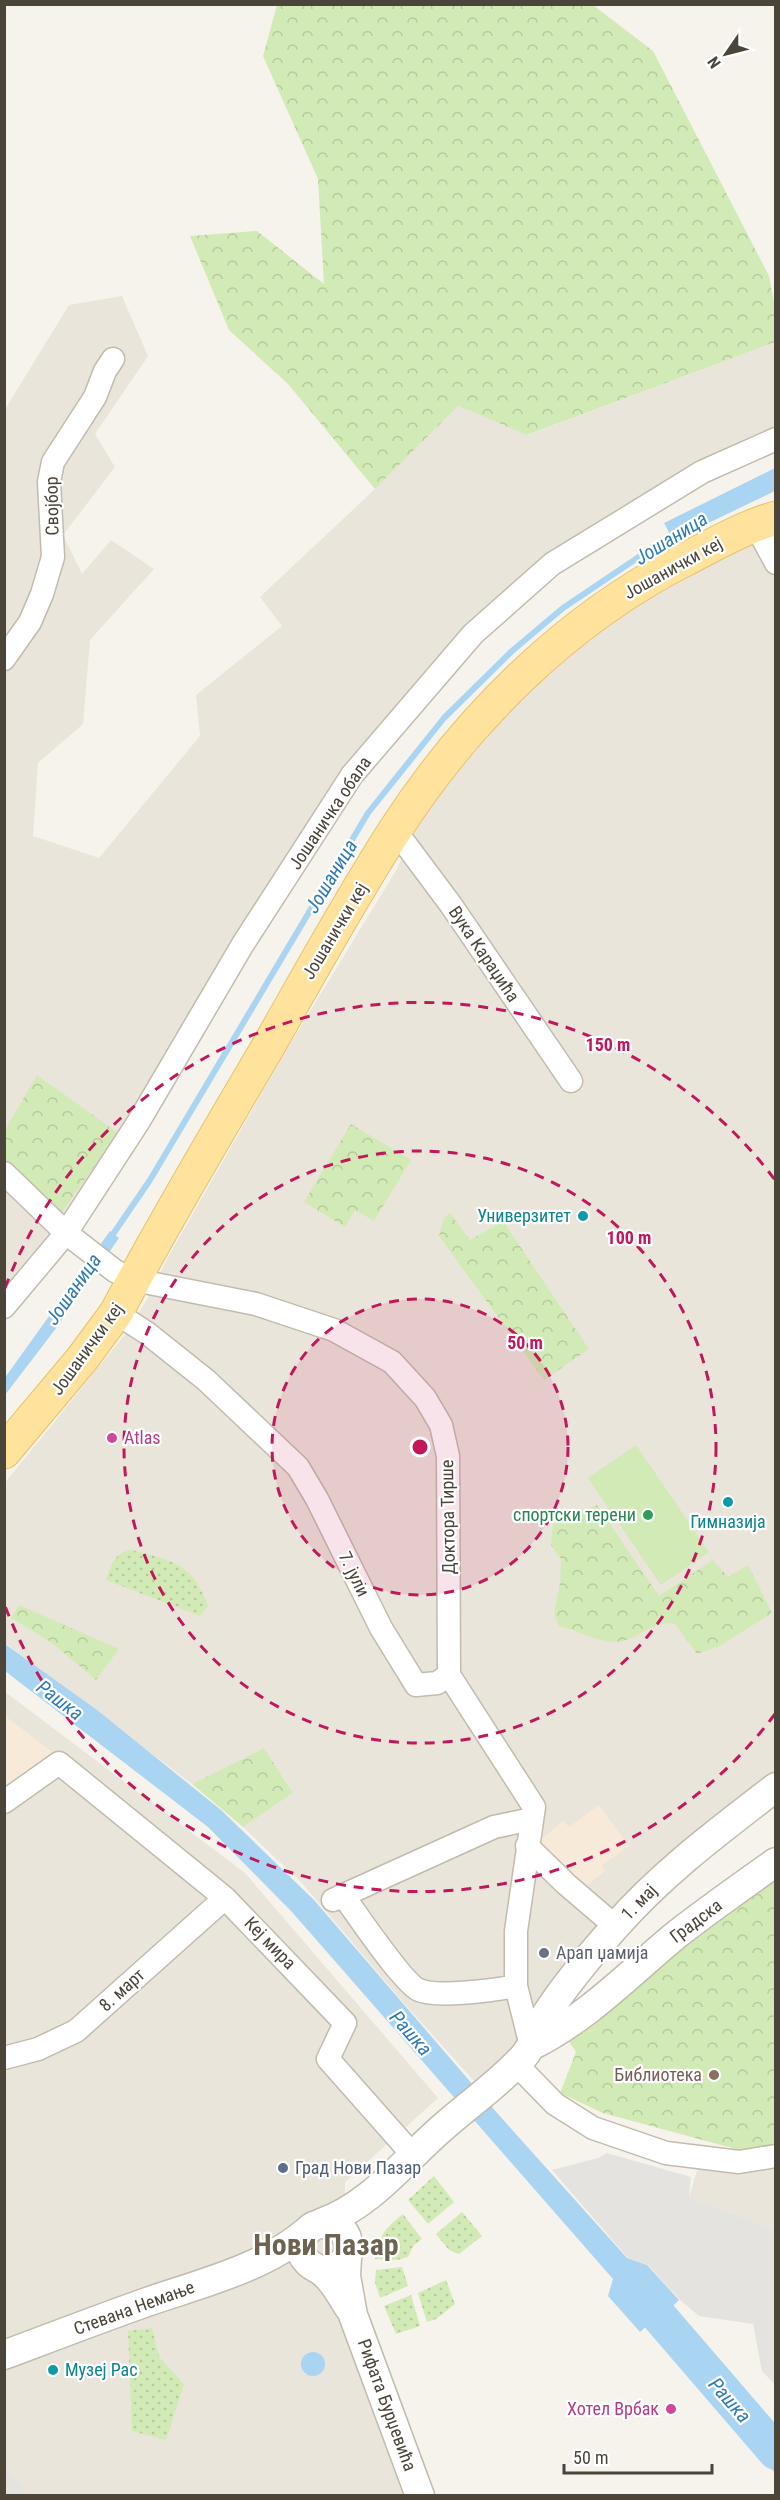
<svg xmlns="http://www.w3.org/2000/svg" width="780" height="2500" font-family="'Roboto Condensed',sans-serif">
  <style>
    .residential { fill: #eae5da }
    .commercial { fill: #f7ead8 }
    .grass { fill: url(#grass-dots) }
    .forest { fill: url(#forest-crowns) }
    .pitch { fill: #d2eab5 }
    .parking { fill: #e5e3e0 }
    .water { fill: #a9d4f2 }
    .lines { fill: none; stroke-linecap: round; stroke-linejoin: round }
    .stream { stroke: #a9d4f2; stroke-width: 6 }
    .river { stroke: #a9d4f2; stroke-width: 36 }
    .minor-casing { stroke: #c2bbae; stroke-width: 25 }
    .tertiary-casing { stroke: #c2bbae; stroke-width: 31 }
    .primary-casing { stroke: #e6c16a; stroke-width: 35 }
    .minor { stroke: #fff; stroke-width: 22 }
    .tertiary { stroke: #fff; stroke-width: 28 }
    .primary { stroke: #ffe39c; stroke-width: 33 }
    .ring { fill: none; stroke: #c2185b; stroke-width: 3; stroke-dasharray: 10 8 }
    .culture-dot { fill: #0f9aa8; stroke: #fff; stroke-width: 2 }
    .hotel-dot { fill: #d1479c; stroke: #fff; stroke-width: 2 }
    .leisure-dot { fill: #2e9e5b; stroke: #fff; stroke-width: 2 }
    .worship-dot { fill: #6b7280; stroke: #fff; stroke-width: 2 }
    .education-dot { fill: #8d6e63; stroke: #fff; stroke-width: 2 }
    .service-dot { fill: #5c6f8a; stroke: #fff; stroke-width: 2 }
    .labels { text-anchor: middle; stroke-width: 4.5; stroke-linejoin: round; paint-order: stroke }
    .street-label { font-size: 18px; fill: #4b4439; stroke: #fff }
    .culture-label { font-size: 18px; fill: #0d838f; stroke: #fff; text-anchor: end }
    .hotel-label { font-size: 18px; fill: #b23c85; stroke: #fff; text-anchor: start }
    .leisure-label { font-size: 18px; fill: #27864d; stroke: #fff; text-anchor: end }
    .worship-label { font-size: 18px; fill: #5b616d; stroke: #fff; text-anchor: start }
    .education-label { font-size: 18px; fill: #785e54; stroke: #fff; text-anchor: end }
    .service-label { font-size: 18px; fill: #4e5e75; stroke: #fff; text-anchor: start }
    .water-label { font-size: 20px; font-style: italic; fill: #2e7ab2; stroke: #fff }
    .town-label { font-size: 30px; font-weight: bold; fill: #6e6250; stroke: #fff }
    .centre { fill: #c2185b; stroke: #fff; stroke-width: 3 }
    .ring-label { font-size: 18px; text-anchor: middle; font-weight: bold; fill: #c2185b; stroke: #fff; stroke-width: 4.5; stroke-linejoin: round; paint-order: stroke }
  </style>
  <defs>
    <pattern id="grass-dots" width="8" height="8" patternUnits="userSpaceOnUse" patternTransform="scale(1.5)"><rect width="8" height="8" fill="#d2eab5"/><path d="M2 2h.1M6 6h.1" fill="none" stroke="#b6ca9c" stroke-width="1.8" stroke-linecap="round"/></pattern>
    <pattern id="forest-crowns" width="20" height="18" patternUnits="userSpaceOnUse" patternTransform="scale(1.5)"><rect width="20" height="18" fill="#d2eab5"/><path d="M2 6a3 3 0 1 1 6 0M12 15a3 3 0 1 1 6 0" fill="none" stroke="#b6ca9c"/></pattern>
  </defs>
  <rect width="100%" height="100%" fill="#f6f3ec"/>
  <path class="residential" d="M122 296 148 356 95 434 115 467 63 535 82 574 111 540 154 569 90 640 83 724 38 763 33 836 99 858 200 736 196 695 282 626 260 597 375 489 458 406 528 435 775 342V439L552 564 352 775 4 1307V411L69 305Z
    M775 529V1787L706 1840 484 2092 402 2001 301 1882 243 1827 293 1793 264 1748 192 1784 5 1643 4 1484 126 1333 149 1296 167 1259 287 1049 397 869 407 846 433 801 515 706 546 674 574 651 659 590Z
    M4 1691 245 1873 438 2098 345 2182 343 2317 411 2495H5Z
    M775 2156V2230L689 2197 701 2157Z"/>
  <path class="commercial" d="M4 1715 56 1755 4 1792Z
    M599 1805 629 1846 601 1866 605 1871 580 1890 539 1841 563 1821 569 1827Z"/>
  <path class="grass" d="M131 1550C171 1560 194 1564 208 1606L200 1616 106 1580C111 1566 114 1553 131 1550Z
    M434 2176 454 2202 428 2224 408 2200Z
    M462 2212 482 2236 459 2254 449 2250 436 2234Z
    M403 2214 422 2239 413 2246 408 2257 397 2260 375 2259C380 2235 383 2230 403 2214Z
    M402 2267 408 2286 380 2298 375 2282 376 2270Z
    M446 2280 455 2304 436 2319 427 2322 418 2293Z
    M411 2295 420 2326 396 2334 384 2306Z
    M152 2328 159 2357 184 2384 166 2440 132 2431 128 2331Z"/>
  <path class="forest" d="M436 5H593L653 51 769 276 775 307V342L527 435 458 406 375 489 288 384 229 330 190 236 257 231 324 284 318 179 263 56 277 5Z
    M37 1075 118 1133 62 1212 5 1159V1130Z
    M351 1124 411 1160 374 1221 355 1210 345 1227 304 1202Z
    M450 1213 470 1240 503 1221 589 1349 544 1380 439 1236 444 1218Z
    M597 1505 659 1596 713 1560 728 1577 748 1565 772 1613 720 1646 697 1654 675 1624C652 1619 637 1643 613 1642 601 1642 573 1629 559 1626L554 1614 560 1583 561 1559 551 1545 553 1521Z
    M19 1605 119 1649 96 1680 52 1643 11 1618Z
    M264 1748 293 1793 243 1827 192 1784Z
    M775 1862V2147L743 2151 603 2113 560 2093 576 2052 561 2030Z"/>
  <path class="pitch" d="M636 1445 709 1552 661 1585 588 1478Z"/>
  <path class="parking" d="M607 2153 691 2177 689 2197 775 2230V2385L762 2371 753 2324 699 2316 680 2300 648 2265 628 2258 552 2170 598 2158Z
    M5 2469H8L29 2495H5Z"/>
  <path class="water" d="M775 468V491L673 540 664 523Z
    M110 1231 119 1238 57 1327 5 1395 4 1379Z
    M5 1644 97 1710 221 1810 314 1900 498 2114 627 2258 647 2265 679 2300 671 2308 682 2320 660 2338 649 2324 640 2332 608 2296 613 2279 292 1912 208 1827 5 1671Z
    M301 2364a12 12 0 1 1 24 0a12 12 0 1 1-24 0Z
    M744 2393 775 2432V2473L722 2412Z"/>
  <g class="lines">
    <path class="stream" d="M109 1240 150 1180 368 813 444 718 512 651 563 608 676 532"/>
    <path class="river" d="M639 2293 776 2452"/>
    <defs>
      <path id="minor" d="M756 526 776 563
        M4 659 30 622 42 594 53 557 49 482 53 462 95 397 105 371 113 359
        M395 830 451 905 571 1081
        M4 1173 66 1233 115 1271 134 1280 256 1304 334 1330 392 1362 425 1398 441 1425 448 1456 449 1675
        M4 1307 66 1233 139 1121 243 944 352 775 473 634 552 564 702 472 776 439
        M116 1313 147 1333 206 1380 298 1467 317 1499 381 1628 416 1685 437 1683 449 1675
        M449 1675 534 1807 516 1931V1986L531 2046
        M4 1802 59 1763 225 1898 345 2023 328 2059 412 2154
        M527 1846 566 1884 615 1926
        M343 1895C355 1912 404 1984 419 1990 436 1998 496 1990 516 1986
        M333 1900 494 1827 532 1819
        M4 2058 38 2049 76 2031 225 1898
        M516 2064 555 2104 593 2128 666 2153 739 2162 776 2156"/>
      <path id="tertiary" d="M531 2046C586 2019 629 1974 676 1935 708 1910 742 1886 776 1862
        M321 2223C370 2206 404 2161 442 2128 469 2104 500 2083 524 2056 534 2045 537 2029 545 2016 565 1985 590 1955 615 1927 662 1873 719 1831 776 1787
        M347 2258 346 2276 353 2315 420 2496
        M321 2270C337 2271 352 2260 348 2242 343 2214 301 2219 301 2247 301 2252 303 2257 306 2260 310 2266 315 2267 321 2271 333 2279 341 2296 349 2308
        M4 2355C52 2337 99 2319 147 2302 199 2284 264 2268 306 2232"/>
      <path id="primary" d="M4 1452 82 1359 116 1313C164 1222 217 1134 269 1045 310 973 350 900 395 830 467 719 566 620 684 560 713 545 744 527 776 518"/>
    </defs>
    <use href="#minor" class="minor-casing"/>
    <use href="#tertiary" class="tertiary-casing"/>
    <use href="#primary" class="primary-casing"/>
    <use href="#minor" class="minor"/>
    <use href="#tertiary" class="tertiary"/>
    <use href="#primary" class="primary"/>
  </g>
  <circle cx="420" cy="1447" r="148" fill="#c2185b" fill-opacity=".12"/>
  <g class="ring">
    <circle cx="420" cy="1447" r="148"/>
    <circle cx="420" cy="1447" r="296"/>
    <path d="M775 1714A444 444 0 0 1 5 1606M5 1288A444 444 0 0 1 775 1180"/>
  </g>
  <g class="culture-dot">
    <circle cx="583" cy="1216" r="6"/>
    <circle cx="728" cy="1502" r="6"/>
    <circle cx="53" cy="2370" r="6"/>
  </g>
  <g class="hotel-dot">
    <circle cx="112" cy="1438" r="6"/>
    <circle cx="671" cy="2409" r="6"/>
  </g>
  <circle class="leisure-dot" cx="648" cy="1515" r="6"/>
  <circle class="worship-dot" cx="544" cy="1953" r="6"/>
  <circle class="education-dot" cx="714" cy="2075" r="6"/>
  <circle class="service-dot" cx="283" cy="2168" r="6"/>
  <g class="labels">
    <g class="street-label">
      <text transform="translate(52 506) rotate(-91)" y="6">Својбор</text>
      <text transform="translate(673 568) rotate(-29)" y="6">Јошанички кеј</text>
      <text transform="translate(330 813) rotate(-56)" y="6">Јошаничка обала</text>
      <text transform="translate(335 931) rotate(-59)" y="6">Јошанички кеј</text>
      <text transform="translate(484 954) rotate(56)" y="6">Вука Караџића</text>
      <text transform="translate(87 1349) rotate(-54)" y="6">Јошанички кеј</text>
      <text transform="translate(448 1517) rotate(-91)" y="6">Доктора Тирше</text>
      <text transform="translate(354 1574) rotate(64)" y="6">7. јули</text>
      <text transform="translate(639 1902) rotate(-46)" y="6">1. мај</text>
      <text transform="translate(696 1921) rotate(-37)" y="6">Градска</text>
      <text transform="translate(270 1943) rotate(46)" y="6">Кеј мира</text>
      <text transform="translate(122 1990) rotate(-42)" y="6">8. март</text>
      <text transform="translate(134 2308) rotate(-20)" y="6">Стевана Немање</text>
      <text transform="translate(387 2405) rotate(70)" y="6">Рифата Бурџевића</text>
    </g>
    <g class="culture-label">
      <text x="571" y="1222">Универзитет</text>
      <text x="728" y="1528" text-anchor="middle">Гимназија</text>
      <text x="65" y="2376" text-anchor="start">Музеј Рас</text>
    </g>
    <g class="hotel-label">
      <text x="124" y="1444">Atlas</text>
      <text x="659" y="2415" text-anchor="end">Хотел Врбак</text>
    </g>
    <g class="leisure-label">
      <text x="636" y="1521">спортски терени</text>
    </g>
    <g class="worship-label">
      <text x="556" y="1959">Арап џамија</text>
    </g>
    <g class="education-label">
      <text x="702" y="2081">Библиотека</text>
    </g>
    <g class="service-label">
      <text x="295" y="2174">Град Нови Пазар</text>
    </g>
    <g class="water-label">
      <text transform="translate(671 538) rotate(-32)" y="7">Јошаница</text>
      <text transform="translate(331 876) rotate(-59)" y="7">Јошаница</text>
      <text transform="translate(73 1289) rotate(-55)" y="7">Јошаница</text>
      <text transform="translate(60 1700) rotate(37)" y="7">Рашка</text>
      <text transform="translate(411 2033) rotate(49)" y="7">Рашка</text>
      <text transform="translate(730 2400) rotate(49)" y="7">Рашка</text>
    </g>
    <g class="town-label">
      <text x="326" y="2255">Нови Пазар</text>
    </g>
  </g>
  <circle cx="420" cy="1447" r="9" class="centre"/>
  <g class="ring-label">
    <text x="608" y="1051">150 m</text>
    <text x="629" y="1244">100 m</text>
    <text x="525" y="1349">50 m</text>
  </g>
  <rect width="780" height="2500" fill="none" stroke="#4b4439" stroke-width="12"/>
  <g transform="translate(726 54) rotate(235)" stroke="#ffffff" stroke-width="4.5" paint-order="stroke">
  <path d="M0-4.5L10 22L0 15L-10 22Z" fill="#4b4439"/>
  <text y="-9" font-size="16" font-weight="bold" text-anchor="middle" fill="#4b4439">N</text>
  </g>
  <path d="M564 2464v9h148v-9" fill="none" stroke="#4b4439" stroke-width="3"/>
  <text x="573" y="2464" font-size="18" fill="#4b4439" stroke="#ffffff" stroke-width="4.5" paint-order="stroke">50 m</text>
</svg>
